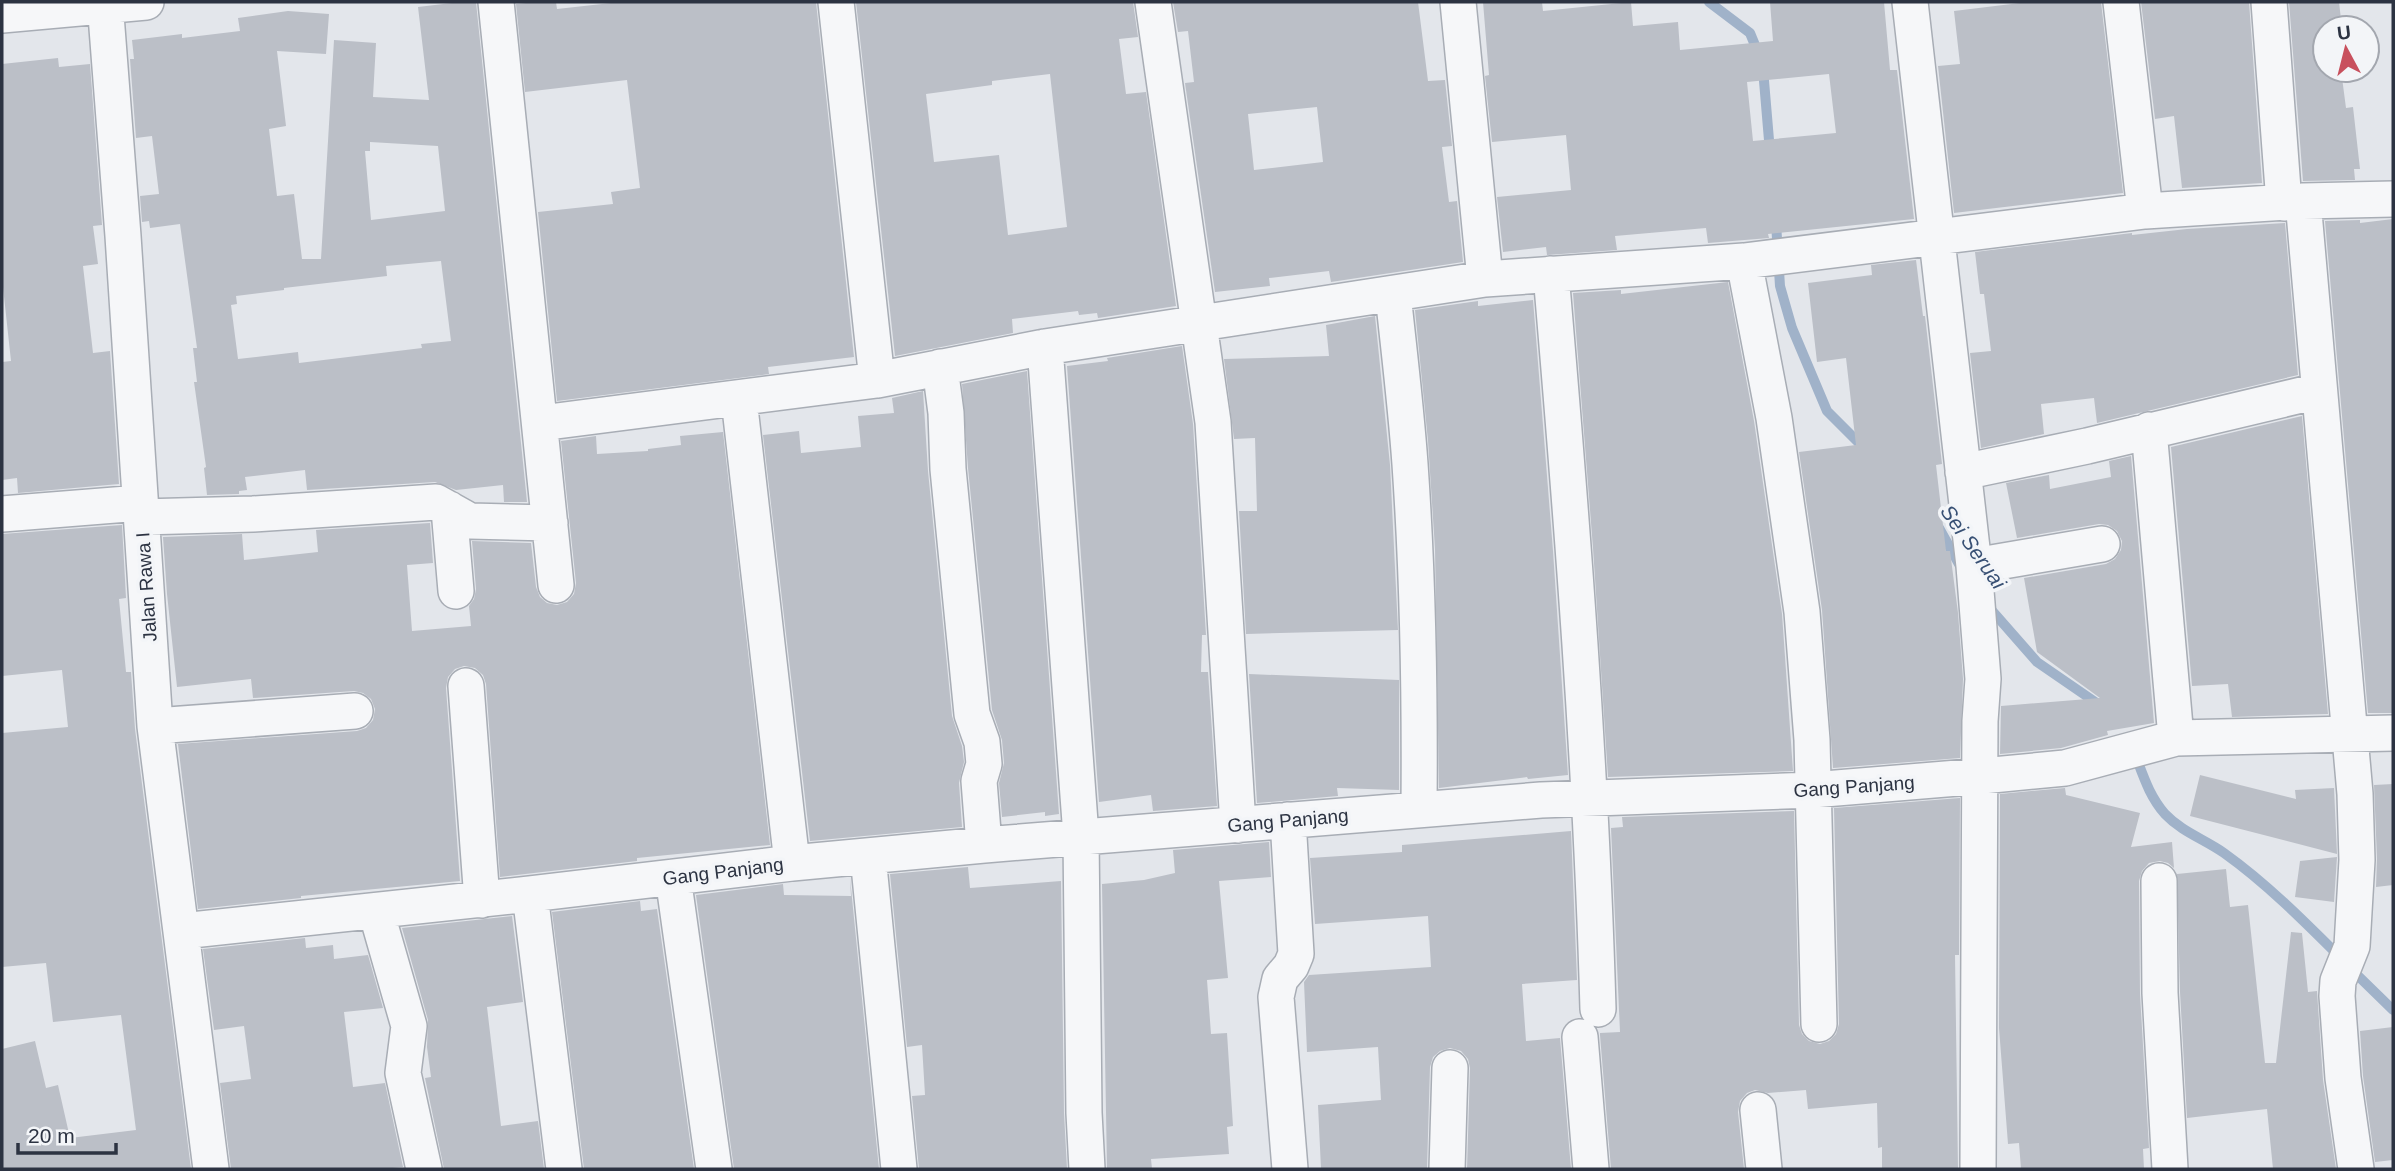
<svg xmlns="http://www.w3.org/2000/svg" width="2395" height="1171" font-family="Helvetica,sans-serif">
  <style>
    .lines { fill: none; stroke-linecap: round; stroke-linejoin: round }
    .stream { stroke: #a0b2c9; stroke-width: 10 }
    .building { fill: #bbbfc7; fill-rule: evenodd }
    .minor-casing { stroke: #a8adb5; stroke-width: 38 }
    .minor { stroke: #f6f7f9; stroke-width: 35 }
    .labels { text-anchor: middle; stroke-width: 7; stroke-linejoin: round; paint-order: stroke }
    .street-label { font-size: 19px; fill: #2c3342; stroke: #f3f5f8 }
    .water-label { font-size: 21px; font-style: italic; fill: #385074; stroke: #f3f5f8 }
  </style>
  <rect width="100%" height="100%" fill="#e3e6eb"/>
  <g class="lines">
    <path class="stream" d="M1709 2 1750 33 1759 55
      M1763 69 1770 152
      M1776 223 1780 286 1792 328 1827 411 1865 449
      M1939 528 1959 564
      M1987 605 2037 662 2101 706
      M2136 757C2144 778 2150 797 2165 814 2182 832 2204 839 2224 853 2266 883 2304 921 2341 958
      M2351 969 2393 1010"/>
  </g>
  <path class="building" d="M460 2H476L527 502H504L503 485 456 490 435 482 307 490 305 470 245 477 247 490 239 491V494L207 495 204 468 206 467 194 382H197L193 348H197L180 224 150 228 149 221 142 222 140 196 159 194 152 136 136 138 130 59H134L132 40 182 34V38L240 31 238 18 288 11 329 14 326 54 277 51 286 126 269 129 277 196 294 194 302 259H321L334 40 376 43 373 97 429 100 418 7ZM370 142 438 146 445 211 371 220 365 151H370ZM441 261 451 341 421 344 422 348 299 363 298 352 238 359 231 305 237 304 236 296 284 290V288L387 276 386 266Z
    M536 2H556L557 9 620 2H816L854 357 768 367 769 374 557 401 538 212 613 204 611 192 640 188 627 80 525 92 516 4Z
    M856 2H1133L1138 37 1119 39 1126 94 1146 92 1176 306 1098 318 1097 313 1079 315 1078 311 1012 319 1013 333 895 356ZM1050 74 1067 227 1008 235 999 155 934 162 926 94 992 85V81Z
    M1173 2H1418L1428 81 1445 80 1452 146 1442 147 1449 202 1457 201 1463 262 1331 282 1329 271 1269 278 1270 286 1215 292 1185 83 1194 82 1188 31 1178 32ZM1317 107 1323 162 1254 170 1248 114Z
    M1483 2H1542L1543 11 1631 2 1633 26 1678 22 1680 50 1773 41 1770 2H1884L1890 70H1897L1914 219 1768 234 1769 238 1708 243 1706 228 1615 236 1617 250 1547 255 1546 247 1503 252 1497 197 1571 190 1566 135 1492 142 1485 76 1489 75ZM1829 74 1836 133 1753 141 1747 82Z
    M2028 2H2101L2123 193 1954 213 1938 66 1960 64 1954 11Z
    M2141 2H2249L2262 183 2182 188 2174 116 2155 119Z
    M2289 2H2339L2342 28H2325V70H2341L2346 108 2353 107 2360 169H2354L2355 180 2303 181Z
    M58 58 59 67 90 64 102 225 93 226 98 264 83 266 93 353 110 351 119 484 18 493 17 478 2 480V362L11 361 2 278V64Z
    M2393 219V713H2368L2325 221 2360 220V223Z
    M2285 223 2298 375 2097 423 2094 398 2041 404 2044 434 1981 448 1970 353 1991 351 1984 294H1980L1975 252 2132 233V235L2187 229Z
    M1916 260 1923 316H1925L1942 464 1936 465 1946 551H1950L1958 613 1963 679 1960 758 1833 768 1822 610 1799 452 1856 445 1846 358 1817 362 1808 283 1872 275 1871 265Z
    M1728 282 1754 421 1782 614 1793 771 1608 777 1593 548 1573 293 1621 290V294Z
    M1533 300 1553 551 1568 775 1528 779 1527 777 1439 788 1435 549 1428 441 1415 310 1478 301V306Z
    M1375 316 1390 465 1398 630 1246 634 1239 511H1257L1255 438 1234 439 1224 359 1329 356 1326 325Z
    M1182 346 1193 424 1206 635H1202L1201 672H1208L1217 806 1153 811 1151 795 1099 802 1067 366 1108 361 1107 358Z
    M1027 371 1059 814 1045 816V812L1002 817 999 783 1004 763 1002 740 992 710 968 468 962 384Z
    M923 391 928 471 952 716 962 746 964 762 959 783 962 827 810 841 763 435 799 431 801 453 861 447 858 416 894 413 892 398Z
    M2302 416 2328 714 2232 717 2228 684 2192 686 2171 447Z
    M723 432 770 845 637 858V861L500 877 486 684 483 675 475 668 464 666 455 669 448 677 446 688 460 881 301 896V898L198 909 178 744 357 731 366 728 373 720 375 709 371 699 363 693 354 691 253 698 251 679 177 687 167 594 163 537 242 534 244 560 318 552 316 530 430 523 433 563 407 565 412 631 471 626 469 606 474 599 476 589 472 541 531 543 536 587 540 597 547 603 557 605 567 602 574 594 576 583 561 441 596 436 597 454 648 451V449L681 445 680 436Z
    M2131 456 2154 723 2107 731 2108 735 2061 748 2000 754 2001 706 2100 698 2037 652 2024 578 2106 564 2115 559 2121 550 2122 541 2117 531 2108 525 2099 524 2017 538 2006 483 2049 475 2050 489 2111 477 2109 461Z
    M122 525 126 598 119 599 126 672H131L135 729 191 1169H2V1049L35 1041 46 1088 58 1085 70 1138 136 1130 121 1015 53 1022 46 963 2 967V733L68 727 62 670 2 676V534Z
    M1249 674 1399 680V790L1337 788 1338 796 1257 803Z
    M2200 775 2296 799 2295 790 2334 788 2337 854 2190 816Z
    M2393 784V885L2376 887 2377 859 2374 785Z
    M2065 788 2066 795 2140 813 2131 847 2172 842 2174 868 2168 863 2160 861 2149 863 2142 871 2139 881 2140 994 2149 1148 2143 1149 2144 1169H2021L2019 1143 2008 1144 1999 1028 2000 794Z
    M1960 798 1959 955H1955L1958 1169H1882V1147L1878 1148 1877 1103 1808 1109 1806 1090 1768 1093 1755 1090 1747 1093 1740 1101 1738 1112 1744 1169H1611L1600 1035V1033L1620 1032 1611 828 1623 827 1622 817 1794 811 1799 1025 1802 1034 1809 1041 1820 1044 1829 1041 1836 1034 1839 1024 1834 808Z
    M1571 831 1577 980 1522 984 1526 1041 1560 1038 1571 1169H1467L1470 1068 1468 1059 1461 1051 1450 1048 1440 1051 1433 1057 1430 1067 1427 1169H1321L1318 1105 1381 1100 1378 1047 1307 1052 1304 982 1309 975 1431 967 1428 916 1315 924 1310 858 1402 852V845Z
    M1269 842 1271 877 1219 881 1228 978 1207 980 1211 1034 1227 1033 1233 1126 1227 1127 1229 1154 1151 1159 1152 1169H1107L1102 884 1144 880 1175 873 1173 850Z
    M2337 857 2334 902 2295 897 2300 861Z
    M968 867 970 888 1061 881 1064 1113 1067 1169H919L912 1096 925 1095 922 1045 907 1047 890 874Z
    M2226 869 2230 907 2248 905 2265 1063H2276L2291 932 2302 933 2308 992 2317 991 2323 1080 2336 1169H2273L2267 1109 2187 1118 2180 992 2177 874Z
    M850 878 879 1169H734L696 895 783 884 784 895 851 896Z
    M640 901 641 911 657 909 694 1169H584L552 912Z
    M512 916 523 1002 487 1007 501 1126 538 1121 544 1169H444L425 1078 431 1077 427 1047 428 1020 402 928Z
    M305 938 306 948 333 945 334 959 368 955 383 1008 344 1012 353 1087 385 1083 403 1167 382 1169H231L220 1083 251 1079 244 1026 214 1030 203 949Z
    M2393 1027V1160L2375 1162 2363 1076 2360 1031Z"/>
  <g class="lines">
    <defs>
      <path id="minor" d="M105 2 123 236 155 726 211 1169
        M496 2 556 585
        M836 2 877 380
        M1153 2 1213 422 1238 825
        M1458 2 1485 279
        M1910 2 1974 566 1983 679 1980 721 1978 1169
        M2121 2 2145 211
        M2269 2 2284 203
        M2 15 146 2
        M2303 201 2355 794 2357 860 2352 946 2338 981 2337 996 2343 1078 2356 1169
        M1744 261 1774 418 1802 612 1812 740 1819 1024
        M1551 274C1572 519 1591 763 1598 1009
        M1393 294C1399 351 1406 407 1410 464 1418 579 1420 694 1419 809
        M1045 347 1081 836 1084 1113 1087 1169
        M940 367 946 413 948 469 972 714 982 742 984 764 979 781 984 845
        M739 399 792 863
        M541 423 877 380 1045 347 1485 279 1744 261 2145 211 2303 201 2393 199
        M2149 430 2176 738
        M1963 472 2087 446 2318 391
        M449 509 456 591
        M2 514 140 503
        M141 517 253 514 436 502 470 521 550 523
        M1974 566 2102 544
        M466 686 482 900
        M155 726 355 711
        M1288 820 1296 954 1291 966 1280 979 1276 997 1290 1169
        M868 856 899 1169
        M673 877 714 1169
        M2159 881 2160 993 2170 1169
        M530 894 564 1169
        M376 911 409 1026 403 1073 424 1169
        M182 931 530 894 792 863 984 845 1541 800 1812 790 1982 776 2065 768 2176 738 2393 733
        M1580 1037 1591 1169
        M1758 1110 1764 1169
        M1447 1169 1450 1068"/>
    </defs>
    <use href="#minor" class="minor-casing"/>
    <use href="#minor" class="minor"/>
  </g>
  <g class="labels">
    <g class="street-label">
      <text transform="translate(146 587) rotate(-94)" y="7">Jalan Rawa I</text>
      <text transform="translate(1854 786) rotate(-4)" y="7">Gang Panjang</text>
      <text transform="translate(1288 820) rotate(-5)" y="7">Gang Panjang</text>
      <text transform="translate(723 871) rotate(-7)" y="7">Gang Panjang</text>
    </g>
    <g class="water-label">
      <text transform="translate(1973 547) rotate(55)" y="7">Sei Seruai</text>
    </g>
  </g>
  <rect width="2395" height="1171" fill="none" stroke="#2c3342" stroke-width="7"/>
  <g transform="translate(2346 49) rotate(353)"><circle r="33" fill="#f3f5f8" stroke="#a3a7af" stroke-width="2"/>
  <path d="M0-5L12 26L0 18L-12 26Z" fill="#c8505d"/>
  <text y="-10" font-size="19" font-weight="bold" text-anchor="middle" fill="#2c3342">U</text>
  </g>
  <path d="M18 1143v10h98v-10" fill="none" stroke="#2c3342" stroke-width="3.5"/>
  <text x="28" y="1143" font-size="21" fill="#2c3342" stroke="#f3f5f8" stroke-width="5" paint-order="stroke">20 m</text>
</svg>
